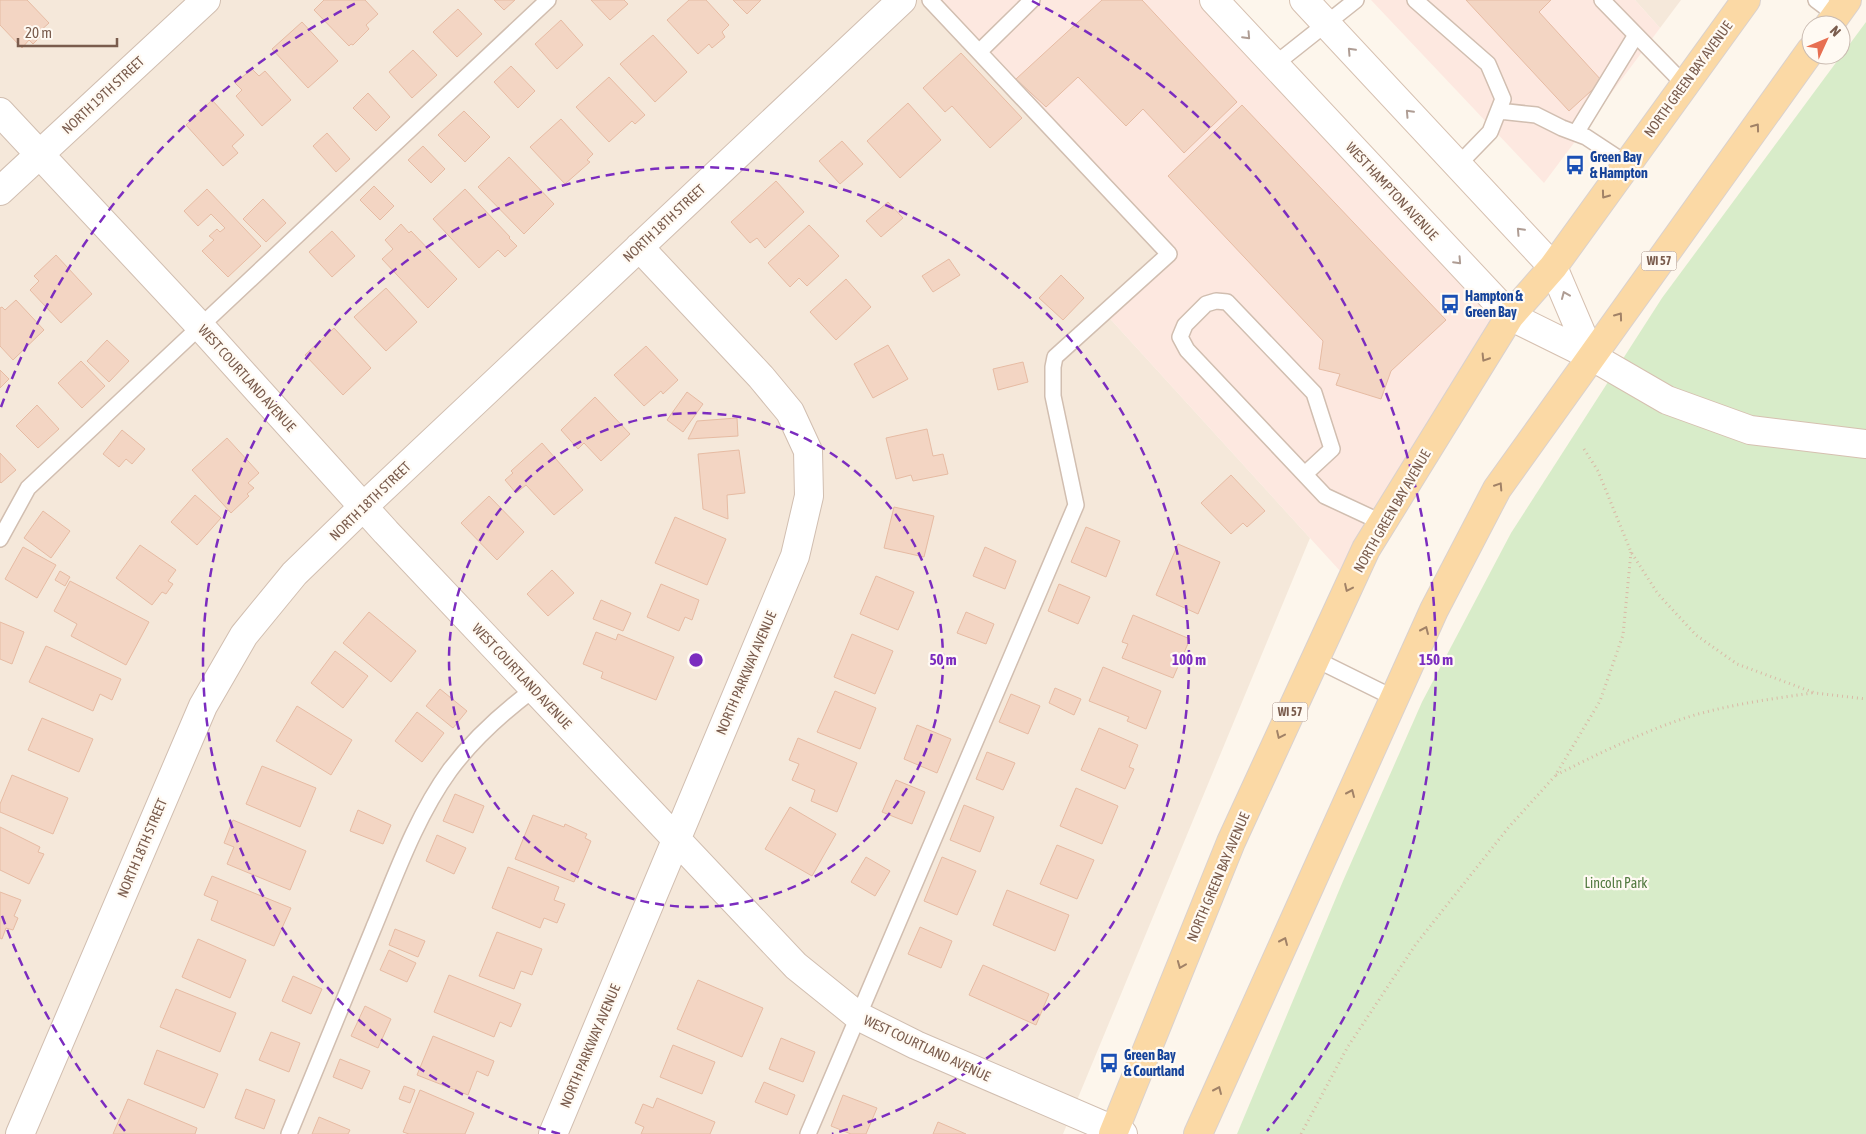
<svg xmlns="http://www.w3.org/2000/svg" width="1866" height="1134" font-family="'Asap Condensed',sans-serif">
  <style>
    .residential { fill: #f5e8da }
    .commercial { fill: #fde8e0 }
    .green { fill: #d8ecc9 }
    .building { fill: #f3d5c3; stroke: #e6bba3 }
    .lines { fill: none; stroke-linecap: round; stroke-linejoin: round }
    .service-casing { stroke: #d1beb0; stroke-width: 18 }
    .minor-casing { stroke: #d1beb0; stroke-width: 30 }
    .secondary-casing { stroke: #d6c0b0; stroke-width: 30 }
    .primary-casing { stroke: #dad1cd; stroke-width: 30 }
    .path { stroke: #d9b8a5; stroke-width: 3; stroke-dasharray: 1 4; stroke-linecap: butt }
    .service { stroke: #fff; stroke-width: 15 }
    .minor { stroke: #fff; stroke-width: 28 }
    .secondary { stroke: #fff; stroke-width: 28 }
    .primary { stroke: #fbd9a5; stroke-width: 28 }
    .oneway { stroke: #af9d94 }
    .oneway2 { stroke: #a18267 }
    .ring { fill: none; stroke: #7b2cbf; stroke-width: 2.5; stroke-dasharray: 9 6 }
    .labels { text-anchor: middle; stroke-width: 4.5; stroke-linejoin: round; paint-order: stroke }
    .shield { fill: #fffaf3; stroke: #a28b7f; stroke-width: 1 }
    .shield-label { font-size: 12px; font-weight: bold; fill: #7a5c4d }
    .street-label { font-size: 14px; fill: #7a5c4d; stroke: #fffaf3 }
    .transit-label { font-size: 14px; font-weight: bold; fill: #164399; stroke: #fffaf3; text-anchor: start }
    .park-label { font-size: 14px; fill: #537a41; stroke: #fffaf3 }
    .centre { fill: #7b2cbf; stroke: #fffaf3; stroke-width: 2.5 }
    .ring-label { font-size: 15px; text-anchor: middle; font-weight: bold; fill: #7b2cbf; stroke: #fffaf3; stroke-width: 4.5; stroke-linejoin: round; paint-order: stroke }
  </style>
  <rect width="100%" height="100%" fill="#fdf6ec"/>
  <path class="residential" d="M0 0H930L1169 254 1104 312 1310 538 1063 1134H0Z
    M1635 0H1681L1660 28Z"/>
  <path class="commercial" d="M930 0H1214L1510 316 1351 583 1104 312 1168 255Z
    M1371 0H1635L1660 28 1544 183Z"/>
  <path class="green" d="M1866 22V1134H1237L1343 881 1422 702 1511 533 1662 298Z"/>
  <path class="building" d="M0 0H27L49 23 39 32 42 35 33 44 29 40 22 48 0 25Z
    M324 0H365L378 14 366 25 369 29 353 45 351 44 349 46 314 10Z
    M494 0H515L504 10Z
    M591 0H624L628 4 610 20Z
    M689 0H706L729 25 722 32 725 37 712 48 709 44 698 54 667 20Z
    M733 0H761L747 14Z
    M1102 0H1142L1237 102 1184 153 1143 109 1126 126 1078 77 1046 107 1016 79Z
    M1466 0H1551L1539 12 1602 81 1569 111Z
    M458 9 482 34 457 57 433 32Z
    M561 20 583 45 557 69 535 44Z
    M302 22 338 61 308 88 272 49Z
    M653 35 687 72 655 102 620 64Z
    M413 50 437 75 412 98 389 72Z
    M961 53 1022 118 990 148 952 106 945 112 923 88Z
    M511 66 535 91 518 108 494 82Z
    M252 69 259 76 265 71 291 100 262 126 236 96 242 90 235 83Z
    M609 77 645 115 635 124 632 121 609 142 576 107Z
    M368 93 390 117 376 131 353 108Z
    M212 100 244 135 232 146 238 153 223 166 186 125Z
    M908 103 941 140 900 178 867 141Z
    M1242 105 1446 320 1391 371 1381 399 1336 385 1340 374 1319 369 1323 341 1168 176Z
    M464 111 490 137 465 162 438 135Z
    M561 119 593 154 587 160 590 162 565 184 530 147Z
    M327 133 350 159 336 172 313 146Z
    M842 141 863 164 840 184 819 161Z
    M423 146 445 169 431 183 408 160Z
    M509 157 554 204 524 234 478 187Z
    M776 181 804 212 765 248 757 238 750 243 731 222Z
    M374 186 394 206 380 220 360 200Z
    M207 189 261 246 228 277 202 251 214 240 209 236 217 229 220 232 225 228 211 214 198 226 184 211Z
    M465 189 510 237 509 238 517 246 505 257 498 250 479 268 433 219Z
    M263 199 286 223 266 242 243 219Z
    M888 202 903 218 881 237 866 221Z
    M401 224 409 233 411 231 457 279 428 308 382 259 393 249 385 240Z
    M809 225 839 256 807 286 799 278 790 287 768 263Z
    M332 231 355 256 332 277 309 252Z
    M56 255 92 294 61 323 30 290 39 281 34 276Z
    M949 259 960 275 933 292 922 276Z
    M1061 275 1084 298 1063 320 1039 298Z
    M846 279 871 307 836 340 810 312Z
    M386 288 417 322 386 351 354 317Z
    M16 300 44 330 13 360 0 346V308L2 307 5 310Z
    M334 328 371 368 343 395 305 355Z
    M107 340 129 361 109 382 87 361Z
    M888 345 908 379 873 398 854 364Z
    M646 346 678 380 663 394 661 391 644 406 614 375Z
    M81 361 105 386 82 408 58 383Z
    M1023 362 1028 382 998 390 993 369Z
    M0 370 9 379 0 388Z
    M687 392 703 404 683 432 667 420Z
    M595 397 630 434 601 461 584 443 578 449 561 430Z
    M37 405 59 429 38 448 16 426Z
    M737 418 738 436 688 439 697 421Z
    M927 429 933 456 943 454 948 474 913 481 911 475 896 479 886 438Z
    M122 430 145 449 132 464 126 459 119 467 103 454Z
    M227 438 259 473 248 483 254 488 247 494 249 496 231 513 192 470Z
    M542 443 583 490 554 515 526 485 516 493 505 480 513 473 511 471Z
    M739 450 745 493 727 495 728 519 703 509 698 454Z
    M0 453 16 470 1 483 0 482Z
    M1231 475 1265 511 1247 527 1243 523 1231 534 1201 503Z
    M195 495 221 518 197 545 171 522Z
    M489 496 524 532 497 560 461 523Z
    M894 507 934 516 924 557 884 548Z
    M43 511 70 531 51 558 24 538Z
    M675 517 726 539 707 585 655 563Z
    M1086 527 1120 541 1106 577 1071 562Z
    M1178 544 1220 562 1198 614 1156 595Z
    M140 545 176 570 168 581 173 584 166 594 162 592 152 605 116 578Z
    M23 547 56 565 37 598 5 579Z
    M985 547 1016 561 1005 589 973 576Z
    M552 570 574 593 548 616 527 594Z
    M60 571 70 577 65 586 55 580Z
    M876 576 914 592 898 630 860 614Z
    M70 581 149 622 126 665 71 636 77 624 54 611Z
    M661 584 699 600 692 620 685 617 679 631 647 617Z
    M1059 584 1090 597 1078 624 1048 611Z
    M601 600 631 613 623 631 593 619Z
    M369 612 416 651 391 682 343 643Z
    M966 612 994 624 986 644 957 633Z
    M1133 615 1190 639 1173 678 1122 658 1128 644 1122 642Z
    M0 622 24 632 12 664 0 659Z
    M596 632 616 640 618 634 674 657 656 700 601 678 603 672 583 664Z
    M852 634 893 651 875 694 834 677Z
    M46 646 121 679 112 700 100 694 93 711 29 682Z
    M335 651 368 676 343 708 311 683Z
    M1103 667 1161 691 1146 729 1127 721 1129 717 1089 701Z
    M1055 688 1081 699 1074 715 1049 703Z
    M440 689 467 711 453 728 426 706Z
    M835 691 876 708 860 749 817 732Z
    M1011 694 1040 706 1028 734 999 722Z
    M297 706 352 740 331 775 276 741Z
    M417 712 444 733 422 762 395 741Z
    M42 718 93 739 79 772 28 750Z
    M917 725 951 739 937 773 904 759Z
    M1099 728 1138 745 1129 767 1134 769 1125 789 1081 770Z
    M798 738 857 763 837 812 811 801 815 790 792 780 799 764 789 760Z
    M987 752 1015 763 1003 790 976 779Z
    M262 766 316 788 300 827 246 804Z
    M12 775 68 798 53 834 0 812V804Z
    M896 780 925 792 912 824 882 812Z
    M1076 788 1118 806 1102 844 1060 826Z
    M455 794 484 806 473 833 443 821Z
    M964 805 994 817 980 852 950 840Z
    M790 807 836 834 812 876 765 849Z
    M358 810 391 825 383 844 350 831Z
    M533 815 564 827 565 824 587 834 585 838 591 841 574 882 515 859Z
    M233 820 306 851 290 890 227 864 234 847 224 843Z
    M0 827 40 847 38 852 44 854 29 884 0 870Z
    M437 835 466 848 454 874 426 861Z
    M1057 845 1094 860 1077 899 1040 884Z
    M866 857 890 871 875 896 851 882Z
    M942 857 976 871 957 915 924 901Z
    M508 867 559 887 554 900 565 904 557 923 544 918 540 928 492 908Z
    M212 876 291 908 274 946 211 920 218 901 204 895Z
    M1007 890 1069 915 1055 951 993 925Z
    M0 892 21 900 14 916 18 918 13 930 6 928 2 939 0 938Z
    M920 927 952 941 941 968 908 954Z
    M395 929 425 941 418 957 389 945Z
    M497 932 542 949 532 975 521 971 514 989 479 976Z
    M198 939 246 960 230 998 182 977Z
    M389 950 416 963 407 982 380 970Z
    M983 965 1049 994 1036 1025 969 995Z
    M449 975 521 1004 511 1027 500 1022 494 1037 434 1012Z
    M293 976 322 989 311 1014 282 1001Z
    M698 980 763 1008 742 1057 677 1029Z
    M176 989 236 1013 220 1052 160 1027Z
    M365 1006 391 1019 378 1048 351 1036Z
    M271 1032 300 1043 289 1072 259 1060Z
    M433 1036 494 1061 488 1076 477 1071 468 1095 417 1075Z
    M781 1038 815 1052 803 1082 769 1069Z
    M673 1045 715 1062 702 1094 660 1077Z
    M157 1050 218 1074 204 1108 144 1084Z
    M340 1059 370 1071 362 1089 333 1077Z
    M764 1082 795 1095 787 1115 755 1102Z
    M404 1086 415 1090 410 1103 399 1099Z
    M246 1089 275 1100 264 1129 235 1118Z
    M420 1090 474 1113 465 1134H409L403 1132Z
    M843 1095 877 1108 866 1134H851L831 1126Z
    M657 1098 715 1122 710 1134H641L644 1127 635 1123 643 1104 653 1108Z
    M128 1099 197 1128 195 1134H113Z
    M319 1117 350 1130 348 1134H312Z
    M938 1122 966 1134H933Z"/>
  <g class="lines">
    <defs>
      <path id="service" d="M1415 0 1488 64 1503 99 1490 132 1458 165
        M1602 0 1685 85
        M1816 0 1836 15
        M979 52 1032 0
        M1274 65 1356 0
        M1499 111 1536 115 1562 128 1586 137 1627 164
        M1576 133 1636 35
        M1305 474 1332 449 1314 393 1227 302 1216 301 1206 304 1185 325 1180 337 1187 350 1325 496 1383 523
        M0 539 28 488 548 0
        M1315 659 1394 698
        M289 1134C318 1065 346 996 374 927 396 874 416 817 450 770 474 738 502 713 534 689
        M808 1134 1076 505 1053 396V367L1055 357 1169 254 930 0"/>
      <path id="minor" d="M0 112 200 326 386 532 796 966 858 1016 916 1045 1123 1134
        M0 191 206 0
        M20 1134 203 706 244 635 294 574 363 507 902 0
        M553 1134 795 556 809 496 808 451 790 412 761 377 639 247"/>
      <path id="secondary" d="M1214 0 1510 316 1591 356 1667 400 1750 430 1866 444
        M1304 0 1553 267 1591 356"/>
      <path id="primary" d="M1829 25 1847 0
        M1113 1134 1231 842 1366 549 1510 316 1553 267 1746 0
        M1198 1134 1434 610 1497 489 1811 50"/>
    </defs>
    <use href="#service" class="service-casing"/>
    <use href="#minor" class="minor-casing"/>
    <use href="#secondary" class="secondary-casing"/>
    <use href="#primary" class="primary-casing"/>
    <path class="path" d="M1584 449 1598 471 1631 552 1658 594 1696 635 1737 664 1815 693 1866 699
      M1556 775C1598 754 1640 733 1685 718 1726 705 1770 699 1812 693
      M1301 1134 1347 1048 1416 944 1508 828 1555 776 1600 701 1623 635 1631 552"/>
    <use href="#service" class="service"/>
    <use href="#minor" class="minor"/>
    <use href="#secondary" class="secondary"/>
    <use href="#primary" class="primary"/>
  </g>
  <defs><path id="oneway-chevron" d="M-2-3.5L2.5 0L-2 3.5" fill="none" stroke-width="1.6" stroke-linecap="round" stroke-linejoin="round" transform="scale(1.25)"/></defs>
  <g class="oneway">
    <use href="#oneway-chevron" transform="translate(1247 36) rotate(47)"/>
    <use href="#oneway-chevron" transform="translate(1351 51) rotate(-133)"/>
    <use href="#oneway-chevron" transform="translate(1409 113) rotate(-133)"/>
    <use href="#oneway-chevron" transform="translate(1520 231) rotate(-133)"/>
    <use href="#oneway-chevron" transform="translate(1458 261) rotate(47)"/>
    <use href="#oneway-chevron" transform="translate(1565 295) rotate(-113)"/>
  </g>
  <g class="oneway2">
    <use href="#oneway-chevron" transform="translate(1756 127) rotate(-54)"/>
    <use href="#oneway-chevron" transform="translate(1605 195) rotate(126)"/>
    <use href="#oneway-chevron" transform="translate(1619 316) rotate(-54)"/>
    <use href="#oneway-chevron" transform="translate(1485 358) rotate(122)"/>
    <use href="#oneway-chevron" transform="translate(1499 486) rotate(-57)"/>
    <use href="#oneway-chevron" transform="translate(1348 588) rotate(115)"/>
    <use href="#oneway-chevron" transform="translate(1425 630) rotate(-66)"/>
    <use href="#oneway-chevron" transform="translate(1280 735) rotate(115)"/>
    <use href="#oneway-chevron" transform="translate(1351 793) rotate(-66)"/>
    <use href="#oneway-chevron" transform="translate(1284 941) rotate(-66)"/>
    <use href="#oneway-chevron" transform="translate(1181 965) rotate(112)"/>
    <use href="#oneway-chevron" transform="translate(1218 1090) rotate(-66)"/>
  </g>
  <g class="ring">
    <circle cx="696" cy="660" r="247"/>
    <path d="M560 1134A493 493 0 1 1 832 1134"/>
    <path d="M125 1131A740 740 0 0 1 1 913M1 407A740 740 0 0 1 360 1M1032 1A740 740 0 0 1 1267 1131"/>
  </g>
  <defs>
    <symbol id="bus-bare" viewBox="-9 -9 18 18"><path d="M-5-6H5V4H4V6H2V4H-2V6H-4V4H-5ZM-3.5-4V0h7V-4ZM-3.5 1.2v1.5H-2V1.2ZM2 1.2v1.5H3.5V1.2Z" fill="#1a4fb4" stroke="#fffaf3" stroke-width="2.5" paint-order="stroke"/></symbol>
  </defs>
  <g fill-rule="evenodd">
    <use href="#bus-bare" x="1561" y="151" width="28" height="28"/>
    <use href="#bus-bare" x="1436" y="290" width="28" height="28"/>
    <use href="#bus-bare" x="1095" y="1049" width="28" height="28"/>
  </g>
  <g class="labels">
    <g class="shield">
      <rect x="1641.5" y="251.5" width="35" height="19" rx="4"/>
      <rect x="1272.5" y="702.5" width="35" height="19" rx="4"/>
    </g>
    <g class="shield-label">
      <text x="1659" y="265">WI 57</text>
      <text x="1290" y="716">WI 57</text>
    </g>
    <g class="street-label">
      <text transform="translate(1688 79) rotate(-54)" y="5">NORTH GREEN BAY AVENUE</text>
      <text transform="translate(103 95) rotate(-43)" y="5">NORTH 19TH STREET</text>
      <text transform="translate(1392 191) rotate(47)" y="5">WEST HAMPTON AVENUE</text>
      <text transform="translate(664 223) rotate(-43)" y="5">NORTH 18TH STREET</text>
      <text transform="translate(247 378) rotate(48)" y="5">WEST COURTLAND AVENUE</text>
      <text transform="translate(370 501) rotate(-44)" y="5">NORTH 18TH STREET</text>
      <text transform="translate(1392 511) rotate(-60)" y="5">NORTH GREEN BAY AVENUE</text>
      <text transform="translate(746 673) rotate(-67)" y="5">NORTH PARKWAY AVENUE</text>
      <text transform="translate(522 676) rotate(47)" y="5">WEST COURTLAND AVENUE</text>
      <text transform="translate(142 848) rotate(-67)" y="5">NORTH 18TH STREET</text>
      <text transform="translate(1218 877) rotate(-67)" y="5">NORTH GREEN BAY AVENUE</text>
      <text transform="translate(590 1046) rotate(-67)" y="5">NORTH PARKWAY AVENUE</text>
      <text transform="translate(927 1048) rotate(25)" y="5">WEST COURTLAND AVENUE</text>
    </g>
    <g class="transit-label">
      <text x="1590" y="162">Green Bay<tspan x="1590" dy="16">&amp; Hampton</tspan></text>
      <text x="1465" y="301">Hampton &amp;<tspan x="1465" dy="16">Green Bay</tspan></text>
      <text x="1124" y="1060">Green Bay<tspan x="1124" dy="16">&amp; Courtland</tspan></text>
    </g>
    <g class="park-label">
      <text x="1616" y="888">Lincoln Park</text>
    </g>
  </g>
  <circle cx="696" cy="660" r="8" class="centre"/>
  <g class="ring-label">
    <text x="943" y="665">50 m</text>
    <text x="1189" y="665">100 m</text>
    <text x="1436" y="665">150 m</text>
  </g>
  <g transform="translate(1826 40) rotate(46)"><circle r="24" fill="#fffaf3" stroke="#cabbb1"/>
  <path d="M0-4L9 19L0 12L-9 19Z" fill="#e76f51"/>
  <text y="-8" font-size="14" font-weight="bold" text-anchor="middle" fill="#7a5c4d">N</text>
  </g>
  <path d="M18 38v8h99v-8" fill="none" stroke="#7a5c4d" stroke-width="2.5"/>
  <text x="25" y="38" font-size="15" fill="#7a5c4d" stroke="#fffaf3" stroke-width="4" paint-order="stroke">20 m</text>
</svg>
